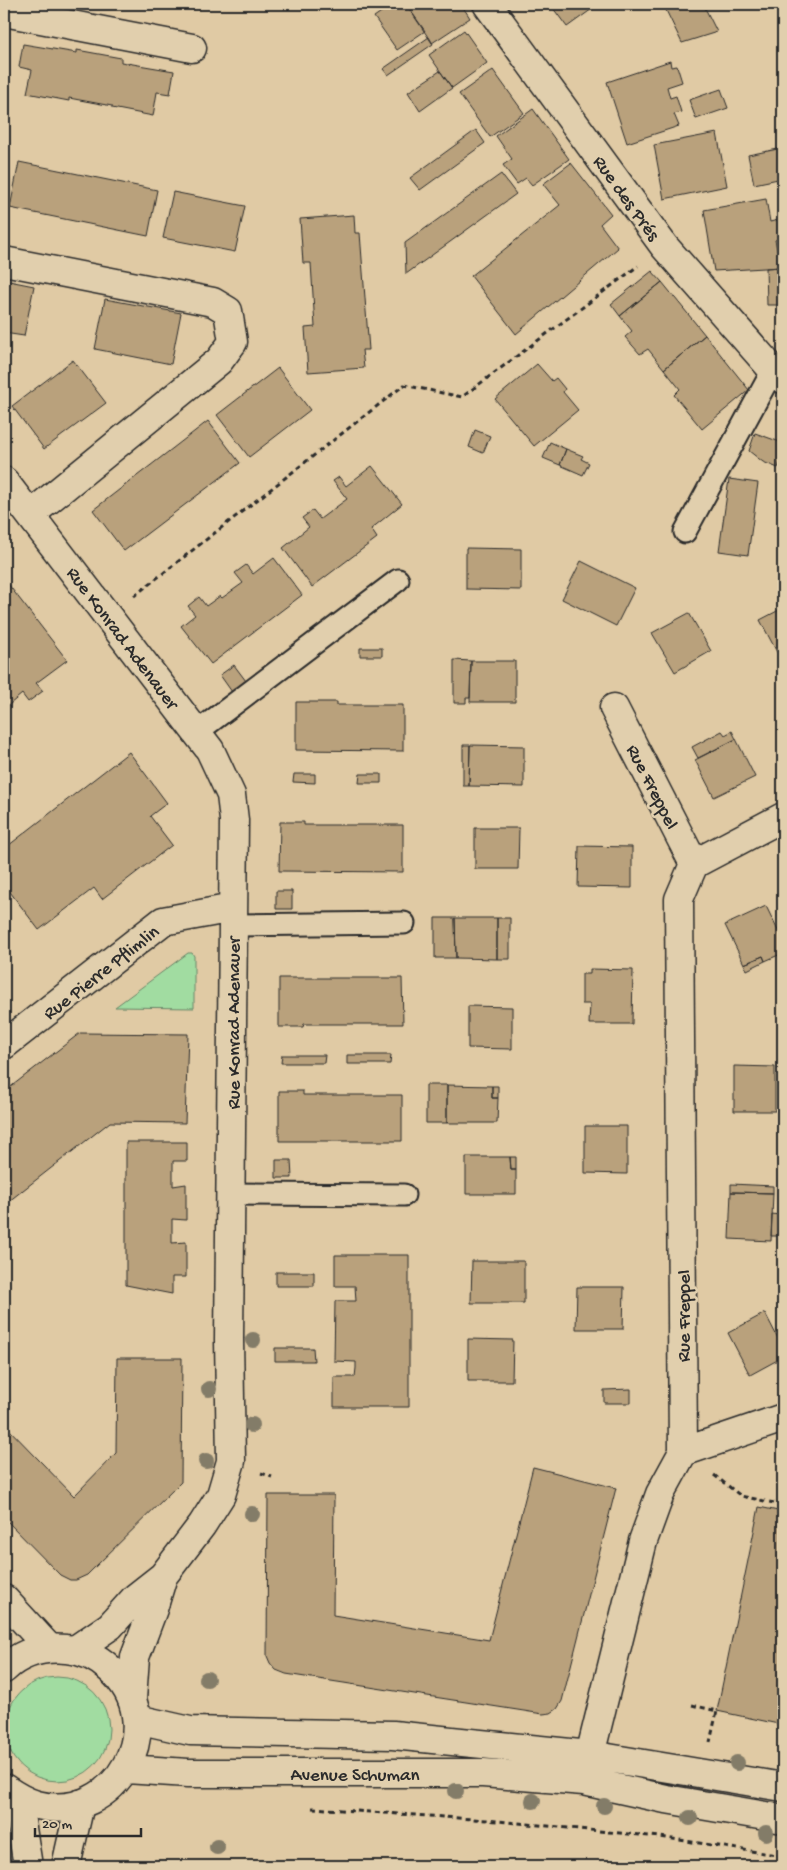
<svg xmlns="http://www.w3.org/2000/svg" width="787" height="1870" font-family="'Gochi Hand',sans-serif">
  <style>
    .green { fill: #a1dca1; stroke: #668466 }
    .building { fill: #b9a17c; stroke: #2b2b2b }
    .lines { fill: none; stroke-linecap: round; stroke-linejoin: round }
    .lane-casing { stroke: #2b2b2b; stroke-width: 25 }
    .street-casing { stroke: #2b2b2b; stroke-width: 31 }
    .secondary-casing { stroke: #2b2b2b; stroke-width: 31 }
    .path { stroke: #2b2b2b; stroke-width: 3; stroke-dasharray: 5 4; stroke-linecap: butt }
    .lane { stroke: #e1cfad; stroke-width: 21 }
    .street { stroke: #e1cfad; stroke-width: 28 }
    .secondary { stroke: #e1cfad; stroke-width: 28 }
    .tree { fill: #837c68 }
    .labels { text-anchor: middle; stroke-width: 5; stroke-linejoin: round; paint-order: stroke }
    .street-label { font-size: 19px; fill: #2b2b2b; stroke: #e1cfad }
  </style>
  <rect width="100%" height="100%" fill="#e0caa4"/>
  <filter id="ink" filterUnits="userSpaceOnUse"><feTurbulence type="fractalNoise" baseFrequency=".02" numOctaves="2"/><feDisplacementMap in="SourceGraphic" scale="10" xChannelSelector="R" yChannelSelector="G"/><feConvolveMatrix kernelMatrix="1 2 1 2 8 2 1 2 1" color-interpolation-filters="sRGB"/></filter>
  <g filter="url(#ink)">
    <path class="green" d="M188 953H192L194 956V1008L115 1007Z
      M5 1729a52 52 0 1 1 104 0a52 52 0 1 1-104 0Z"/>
    <path class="building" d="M393 4H413L408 7 425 31 397 50 374 17Z
      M413 4H461L470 18 432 43 408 7Z
      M550 4H599L567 27Z
      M663 4H703L717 32 682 43Z
      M464 30 487 63 452 88 429 55Z
      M429 37 433 44 388 75 383 69Z
      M23 44 77 53V50L121 58V62L174 71 170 94 157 92 153 116 112 108V106L69 98V101L27 93 32 70 19 67Z
      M670 61 671 67 677 66 682 82 667 87 670 98 676 96 681 112 674 114 679 126 627 143 607 82Z
      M493 70 524 113 490 137 459 94Z
      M440 71 452 88 420 111 408 92Z
      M721 89 728 108 696 119 689 100Z
      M533 109 569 159 532 185 526 178 517 184 503 165 512 159 496 136Z
      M476 130 485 143 420 190 410 178Z
      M717 133 727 186 664 199 654 145Z
      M783 148V178L754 184 748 155Z
      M19 162 157 190 148 236 10 208Z
      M571 163 611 214 600 224 618 248 516 334 471 276 560 205 543 184Z
      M501 174 516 194 406 274 405 243Z
      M173 192 245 206 235 252 163 238Z
      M766 199 770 222 782 219 783 238 775 240 781 267 714 271 704 210Z
      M354 215 355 233H360L369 350H362L364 368 308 372 305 328 315 327 311 263H303L300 219Z
      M778 253H783V267H781Z
      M781 267H783V305H767L766 268Z
      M652 271 662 282 620 316 611 304Z
      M4 280 34 286 24 336 4 333Z
      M662 282 705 335 664 369 648 349 640 354 625 337 632 331 620 316Z
      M105 299 181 313 171 364 95 349Z
      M705 335 749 390 702 429 674 395 680 389 664 369Z
      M73 360 106 403 44 449 12 406Z
      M537 364 552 381 556 378 565 389 563 392 578 410 534 446 495 399Z
      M278 368 310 410 249 457 217 415Z
      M208 421 240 463 124 551 93 510Z
      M475 430 490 436 483 453 469 447Z
      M755 433 783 443V452L778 468 763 462 749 451Z
      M550 442 566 449 560 465 543 458Z
      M566 449 583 456 581 459 589 463 583 475 560 465Z
      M372 466 402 504 371 529 377 538 312 587 283 548 309 527 302 518 313 510 320 519 347 499 333 481 339 477 346 486Z
      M729 479 758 483 748 555 719 551Z
      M466 548 521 549V590L466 589Z
      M274 558 302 595 211 664 181 626 195 615 188 606 199 597 206 606 220 596 222 598 243 583 235 573 246 565 253 574Z
      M581 561 635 588 616 626 562 599Z
      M8 584 67 660 36 683 43 691 28 702 22 694 4 709V587Z
      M783 608V654L779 656 760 620Z
      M689 613 711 651 675 672 652 633Z
      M360 648H382V656H360Z
      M454 660 471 661 470 698H466V703H454Z
      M471 661H515V702H470Z
      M234 665 246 681 232 692 220 675Z
      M296 702H337V705H403V751L296 750Z
      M722 731 725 735 732 731 736 739 698 758 692 747Z
      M736 739 755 777 714 797 695 760Z
      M463 745H470L469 786H463Z
      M470 745 524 746V787L469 786Z
      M129 752 167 803 150 816 172 845 102 899 94 888 39 930 4 884V849Z
      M294 774H315V783L293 782Z
      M360 774H381V783H359Z
      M280 822H304V825H403V872L279 871Z
      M475 828H519L518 869H475Z
      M579 846 632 847V888L578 887Z
      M276 891H292V909H276Z
      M766 906 783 941V953L765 961 763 956 744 964 725 925Z
      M435 918H455L456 958H435Z
      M455 918H497V959L456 958Z
      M497 918H510V959H497Z
      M763 956 765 961 747 970 744 964Z
      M590 969 633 970 632 1024H589L590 1004H582V974H590Z
      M279 978H402L403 1024H304L303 1027H279Z
      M468 1006 512 1007V1049L468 1048Z
      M80 1033 188 1034 185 1123 110 1122 4 1205V1092Z
      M282 1055H325L324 1063H281Z
      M347 1055H391L390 1064H347Z
      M734 1066 775 1067V1111H734Z
      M426 1085H447V1123H426Z
      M447 1085 492 1086V1098H498L497 1123H447Z
      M492 1086H498V1098H492Z
      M279 1091H303V1095H402V1141H279Z
      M585 1126H627V1174L585 1173Z
      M126 1142H187V1161H173V1186L186 1184V1220L172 1219V1243L186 1242V1277H172V1294L126 1285Z
      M466 1157H510L511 1170H516V1194H466Z
      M510 1157H516V1170H511Z
      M276 1160H291L292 1178H276Z
      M731 1184 773 1186V1193L731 1192Z
      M731 1192 773 1193 771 1241 729 1239Z
      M772 1214 779 1215 778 1236H771Z
      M335 1255H409V1407H334V1377H355L356 1368V1362L334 1361 335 1301H356L355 1286H335Z
      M472 1261H524V1303H471Z
      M276 1272H314V1286H276Z
      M577 1287H624L623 1329H576Z
      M765 1313 783 1348V1357L750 1375 728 1333Z
      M468 1339 513 1340 512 1381H468Z
      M275 1348H313L314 1361H275Z
      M117 1358H182L181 1482 87 1575 76 1580H70L60 1575 4 1518V1424L74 1496 116 1453Z
      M631 1389V1403H604V1390Z
      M533 1467 616 1488 562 1701 557 1709 551 1713 543 1714 286 1674 276 1670 270 1663 267 1656 268 1495H334L333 1615 489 1640Z
      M759 1507 783 1512V1725L717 1711Z"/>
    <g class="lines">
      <defs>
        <path id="lane" d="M685 532 773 370
          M197 732 398 580
          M233 925 404 923
          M231 1194 404 1195"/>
        <path id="street" d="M487 4 664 246 773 370 783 379
          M4 12 192 48
          M4 261 213 302 228 311 233 342 219 361 30 515
          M4 481 210 750 231 795 234 820 229 1339 231 1461 221 1495 202 1525 163 1576 135 1598 110 1626 75 1650
          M614 708 694 864
          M4 1045 163 921 233 908
          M683 1452 783 1418
          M132 1699 135 1657 153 1609 163 1576
          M590 1755 643 1541 660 1494 683 1452 679 899 694 864 783 817
          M17 1797 28 1866
          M66 1866 80 1804"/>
        <path id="secondary" d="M4 1599 49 1648
          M4 1669C22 1652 43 1647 66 1649 83 1650 98 1658 110 1669 172 1723 117 1825 37 1805 25 1802 14 1795 4 1788
          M137 1719 190 1731 393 1735 590 1755 783 1787
          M126 1769 188 1773H483L584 1781 666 1799 783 1819"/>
      </defs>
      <use href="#lane" class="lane-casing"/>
      <use href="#street" class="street-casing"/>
      <use href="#secondary" class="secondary-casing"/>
      <path class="path" d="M134 596 404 385 462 397 638 266
        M261 1473 272 1477
        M714 1475 741 1496 783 1505
        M692 1705 717 1711 710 1742
        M312 1808 487 1820 660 1837 783 1856"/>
      <use href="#lane" class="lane"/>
      <use href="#street" class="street"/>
      <use href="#secondary" class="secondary"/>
    </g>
    <g class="tree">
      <circle cx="253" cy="1340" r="8"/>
      <circle cx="209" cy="1389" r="8"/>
      <circle cx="252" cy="1425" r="8"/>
      <circle cx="206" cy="1461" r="8"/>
      <circle cx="252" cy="1514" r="8"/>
      <circle cx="207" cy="1679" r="8"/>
      <circle cx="737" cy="1763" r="8"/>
      <circle cx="456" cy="1791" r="8"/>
      <circle cx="533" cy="1801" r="8"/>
      <circle cx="604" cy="1806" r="8"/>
      <circle cx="690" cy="1818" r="8"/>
      <circle cx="766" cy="1833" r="8"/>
      <circle cx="217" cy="1847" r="8"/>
    </g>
  </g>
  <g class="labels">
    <g class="street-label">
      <text transform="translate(628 197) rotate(54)" y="7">Rue des Prés</text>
      <text transform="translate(124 637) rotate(53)" y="7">Rue Konrad Adenauer</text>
      <text transform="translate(654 786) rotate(63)" y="7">Rue Freppel</text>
      <text transform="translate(100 971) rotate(-38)" y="7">Rue Pierre Pflimlin</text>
      <text transform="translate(232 1023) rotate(-90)" y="7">Rue Konrad Adenauer</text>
      <text transform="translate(682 1316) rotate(-90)" y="7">Rue Freppel</text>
      <text x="355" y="1780">Avenue Schuman</text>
    </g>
  </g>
  <rect width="787" height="1870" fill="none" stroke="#e1cfad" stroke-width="20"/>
  <rect x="10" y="10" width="767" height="1850" fill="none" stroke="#2b2b2b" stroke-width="2" filter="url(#ink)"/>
  <path d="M35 1828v8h106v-8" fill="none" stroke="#2b2b2b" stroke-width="2.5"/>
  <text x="42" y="1828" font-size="15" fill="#2b2b2b" stroke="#e1cfad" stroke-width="4" paint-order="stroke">20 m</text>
</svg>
